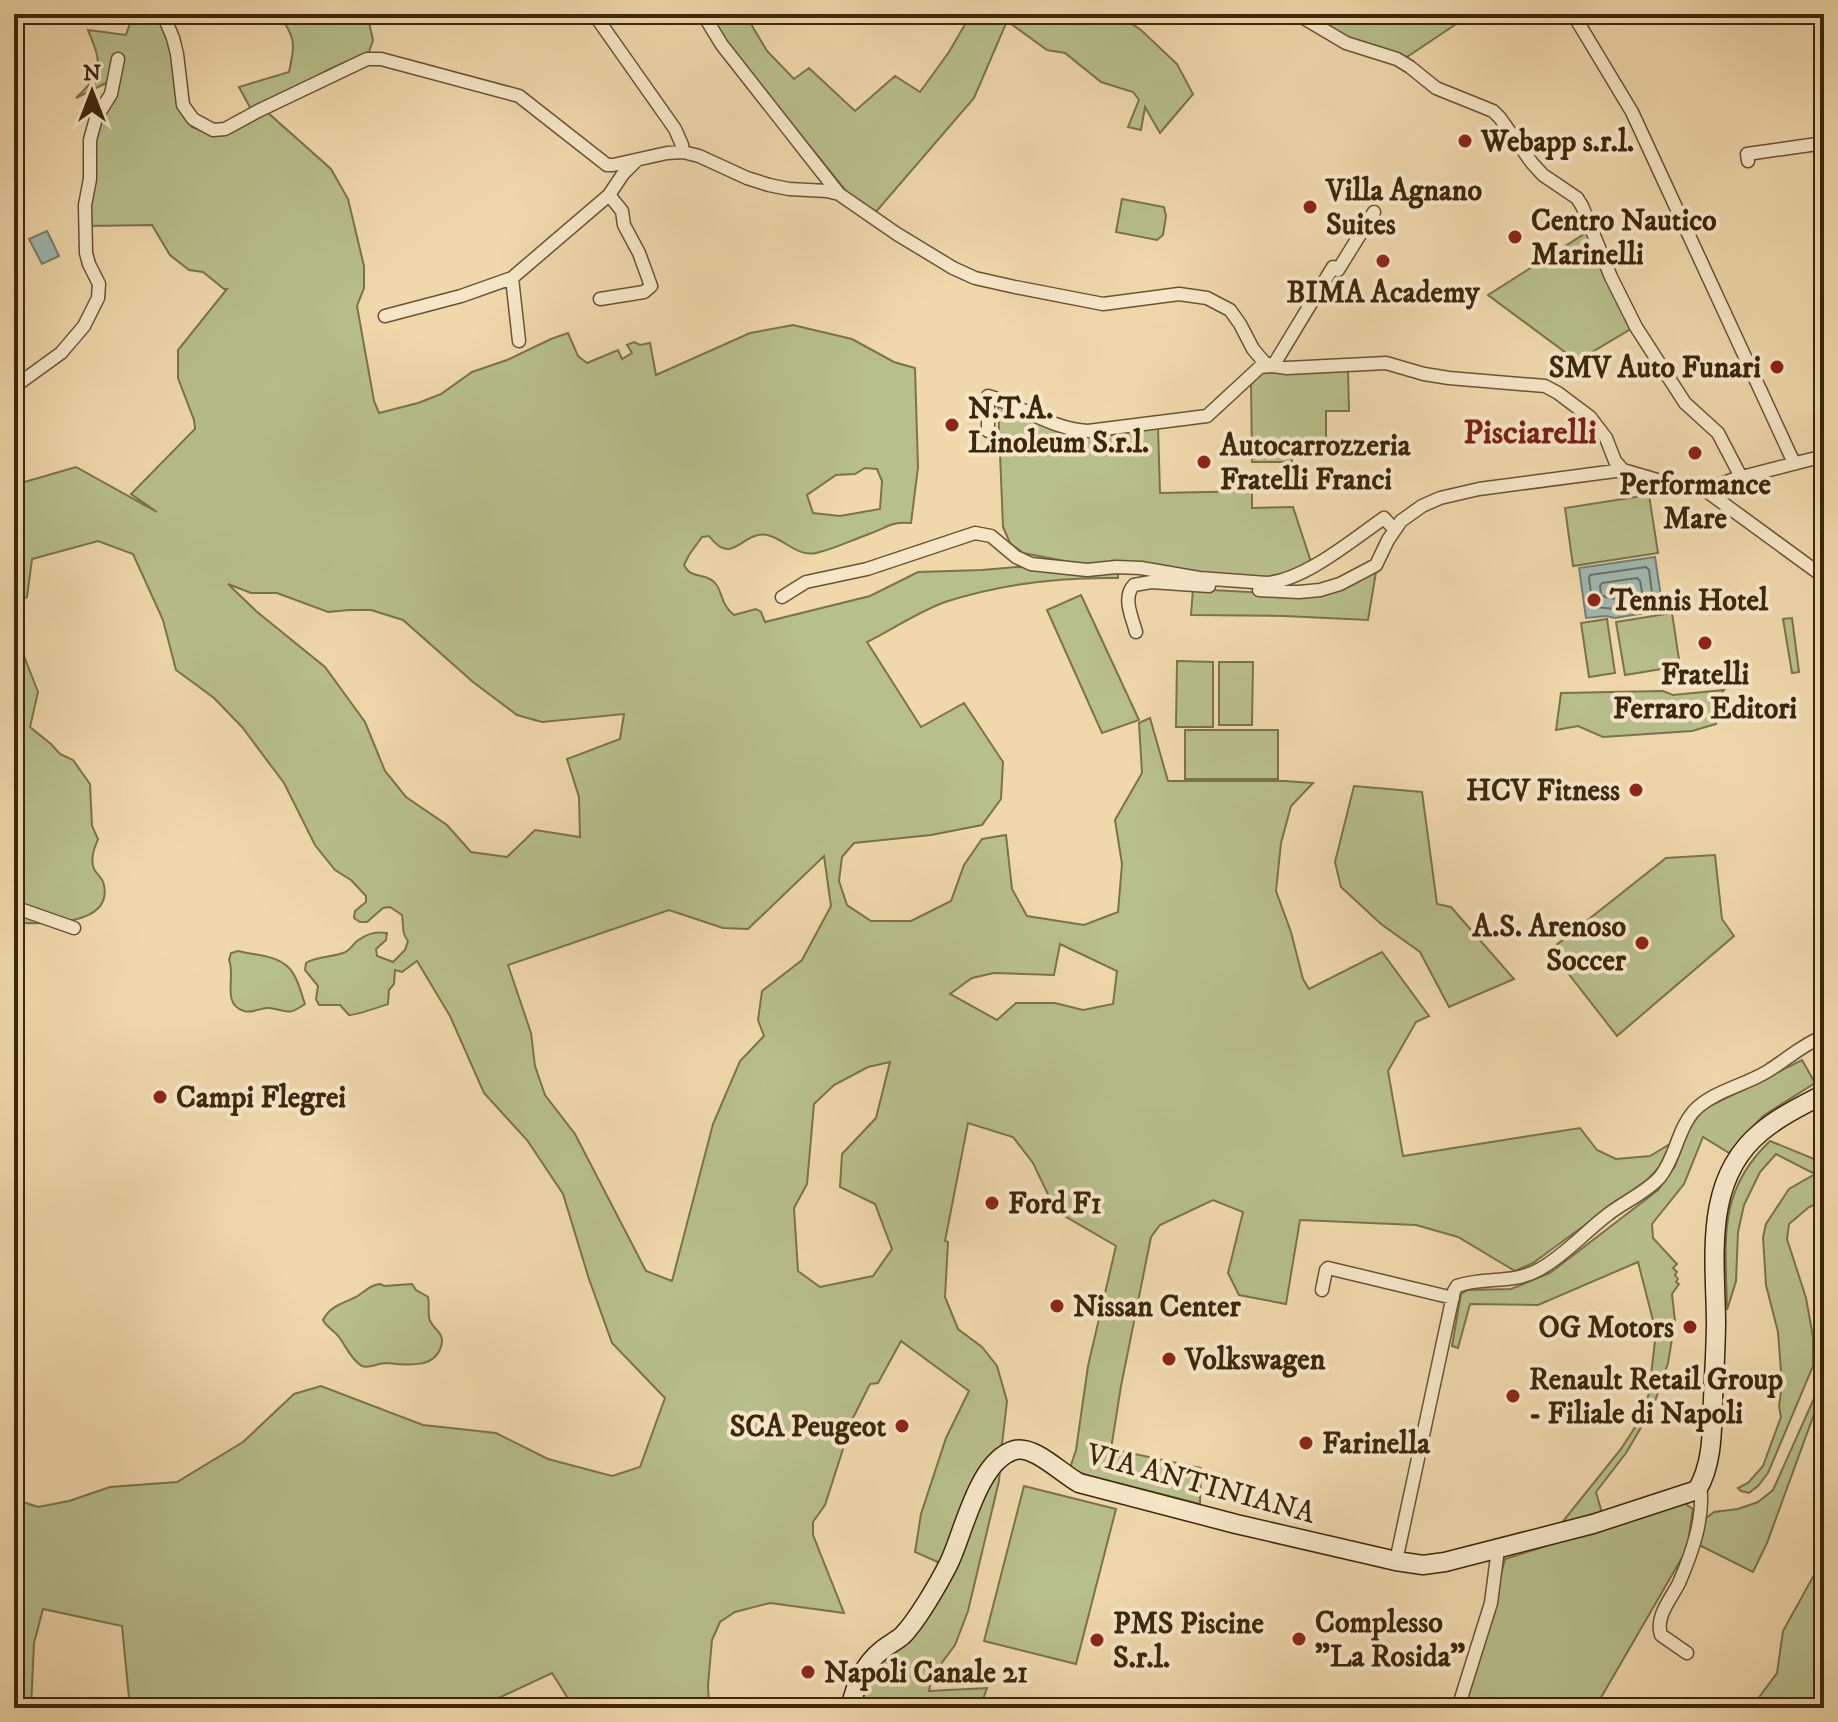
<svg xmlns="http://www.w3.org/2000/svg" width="1838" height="1722" font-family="'IM FELL DW Pica',serif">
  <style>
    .green { fill: #b7bf8b; stroke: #7a734c; stroke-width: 2; fill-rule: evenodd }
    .water { fill: #9eb8b3; stroke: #777e70; stroke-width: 2 }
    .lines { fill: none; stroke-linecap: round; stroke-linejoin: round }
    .shore { stroke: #6e7060; stroke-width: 2 }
    .street-casing { stroke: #6a5334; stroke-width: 15 }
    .secondary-casing { stroke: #3d270c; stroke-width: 21 }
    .street { stroke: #f5e6c8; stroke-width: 12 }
    .secondary { stroke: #f5e6c8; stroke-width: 18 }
    .poi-dot { fill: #8f2418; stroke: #f5e6c8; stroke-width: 3 }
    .labels { text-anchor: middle; stroke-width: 8; stroke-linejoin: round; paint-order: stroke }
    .poi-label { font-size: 30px; font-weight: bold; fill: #3d270c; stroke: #f5e6c8; text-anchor: start }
    .street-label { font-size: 30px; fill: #3d270c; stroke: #f5e6c8 }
    .quarter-label { font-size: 34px; font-weight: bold; fill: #7a1f14; stroke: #f5e6c8 }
  </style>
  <rect width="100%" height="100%" fill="#f0d8ab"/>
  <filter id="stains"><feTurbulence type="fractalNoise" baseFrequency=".0025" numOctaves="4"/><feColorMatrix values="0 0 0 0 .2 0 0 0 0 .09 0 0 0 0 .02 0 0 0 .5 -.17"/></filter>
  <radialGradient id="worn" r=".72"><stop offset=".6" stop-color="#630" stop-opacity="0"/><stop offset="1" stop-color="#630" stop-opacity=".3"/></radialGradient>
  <path class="green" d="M133 14H159L171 42 185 116 192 127 209 134 267 112 331 169 348 199 364 266V288L357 306 374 401 379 413 418 403 441 394 472 372 507 360 551 339 568 333 578 356 587 363 618 350 622 359 632 353 627 345 634 342 640 345 650 343 656 375 750 333 793 325 852 339 894 362 915 368 918 467 911 523C892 521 886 528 869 534 852 540 834 549 816 553 794 558 779 531 758 535 739 539 730 564 709 536L702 537 689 555 684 565C692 580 702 572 713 581 723 588 719 604 734 615L756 609 761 612 765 622 870 596 918 572 982 570 1016 567 1118 571V578C1059 577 1001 584 945 602 920 611 891 630 867 642L921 727 964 703 1003 762 1001 799 982 825 931 835 854 843 842 857 839 881 847 905 871 921H911L951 901 964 865 982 839 1006 835 1012 889 1027 916 1084 925 1118 912 1122 864 1115 820 1142 773 1139 723 1150 718 1168 781H1285L1313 783 1291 806 1281 843 1276 891 1291 932 1303 979 1309 989 1382 952 1429 1016 1416 1022 1388 1071 1403 1156 1580 1128 1597 1150 1616 1159 1650 1156 1675 1141 1667 1159 1648 1179 1533 1263 1515 1271 1458 1237 1416 1225 1300 1220 1286 1304 1239 1295 1228 1273 1243 1212 1213 1200 1160 1225 1151 1237 1121 1386 1111 1449 1201 1468 1200 1504 1086 1475 1070 1468 1076 1450 1088 1366 1116 1246 1056 1211 1033 1163 1013 1137 968 1123 945 1241 948 1242 945 1297 958 1329 982 1347 997 1366 1007 1401 1002 1444 992 1458 942 1564 915 1552 921 1514 946 1438 969 1391 901 1341 878 1383 870 1384 853 1418 825 1505 813 1522V1535L844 1613 770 1603 735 1612 720 1622 712 1640 708 1685 709 1708H574L552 1673 477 1708H262L234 1698 221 1708H138L129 1698 122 1626 43 1609 34 1643 31 1708H14V1499L38 1507 69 1501 110 1487 177 1482 243 1442 294 1394 321 1386 423 1425 496 1433 548 1459 612 1476 640 1467 665 1398 612 1343 589 1279 563 1194 527 1140 484 1093 450 1016 417 961 402 972 395 970 394 984 389 990 388 1004C382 1006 354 1016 349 1015L340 1005H319L316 999 318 986 305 970 306 963C315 957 332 957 343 953 350 951 352 945 357 941 367 934 375 931 387 933L386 940 376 949 377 956 393 962 405 950 408 941C401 932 404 926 402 915L390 907 383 908 367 922H360L354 918 355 911 366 902V896L351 880 335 870 315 845 284 783 242 727 214 698 176 670 163 620 133 554 98 541 32 559 27 597 14 605V485L76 467 157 512 131 494 195 429 194 420 178 378V350L227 289H224L203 272 189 270 170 255 152 225 87 226 95 180 93 145 114 79 76 98C104 72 102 64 88 30L126 35ZM865 468 877 469 882 481 880 509 840 516 813 513 807 495 836 475 855 474ZM228 584 251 593H277L328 612 349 610H371L403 620 473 682 517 715 542 722 624 714 620 739 567 759 579 797 580 837 535 830 507 857 471 852 447 825 406 797 385 771 365 722 325 667 256 611ZM824 856 831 906 802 960 762 991 758 1020 764 1036 740 1061 713 1124 672 1281 646 1271 575 1134 545 1095 535 1066 531 1033 508 965 669 910 723 928 748 929ZM1060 944 1117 971 1113 1004 1083 1010 1055 1003H1016L997 1020 950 994 972 978 994 973 1054 975ZM890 1062 876 1118 842 1154 840 1187 875 1204 892 1249 873 1276 820 1287 798 1271 794 1208 807 1184 814 1104 834 1085 868 1067Z
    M279 14H367L373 40 369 52 330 69 252 111 239 87 289 72C295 43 296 39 279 14Z
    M708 14H763L751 24 767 51 794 79 809 68 855 111 895 76 920 92 949 52 971 14H1027L1030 18 1040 14H1117L1141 30 1177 64 1193 94 1160 133 1145 107 1141 130 1128 127 1139 100 1133 92 1101 82 1065 53 1047 50 1007 21 974 98 875 213 850 196 723 39Z
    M1310 14H1471L1407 57 1343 36Z
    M1122 199 1164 207 1166 216 1163 235 1157 240 1116 232Z
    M1589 231 1634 327 1577 361 1488 295Z
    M1348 369 1349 411H1326V440L1292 443V462H1252L1251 381 1262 373Z
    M998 404 1060 431 1158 426 1160 493 1252 491V508L1293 507 1312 565 1282 578 1195 573 1118 563 1080 564 1023 553 1010 543 1003 527Z
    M1649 495 1658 553 1573 566 1565 508Z
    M1376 572 1368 620 1284 616 1191 615 1193 589 1305 595Z
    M1081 595 1139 720 1102 733 1047 610Z
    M1672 613 1680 666 1625 675 1616 622Z
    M1792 618 1799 672 1792 673 1783 619Z
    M1607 619 1615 673 1589 677 1581 623Z
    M14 652 24 656 38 692 30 727 51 744 60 754 73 760 90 784 92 826 98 839C94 849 90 859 94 869 97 875 103 878 104 885 113 928 40 923 14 923Z
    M1177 661 1213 662V727H1176Z
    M1219 662H1253L1252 725H1219Z
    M1724 690 1713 707 1716 724 1692 731 1603 737 1578 726 1556 730 1561 693 1663 691 1673 695Z
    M1185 730H1278V779H1185Z
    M1354 786 1422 792 1437 904 1451 907 1514 979 1449 1007 1420 952 1381 924 1341 887 1335 862Z
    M1715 855 1722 919 1734 936 1617 1036 1550 950 1666 858Z
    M238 951C254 955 276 955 288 967 297 975 301 993 305 1004 286 1017 289 1010 269 1008 260 1007 253 1014 244 1011 221 1005 236 975 229 960L231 953Z
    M1802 1060 1815 1083 1763 1116 1729 1153 1703 1137 1684 1184 1652 1224 1653 1238 1677 1264 1673 1268 1677 1272 1675 1275 1678 1279 1676 1282 1679 1284 1672 1294 1675 1321 1668 1363 1653 1407 1626 1453 1596 1492 1602 1513 1560 1525 1621 1449 1641 1418 1649 1393 1656 1332 1638 1262 1538 1305 1470 1304 1458 1348 1452 1346 1461 1294 1468 1290 1511 1289 1550 1273 1658 1190 1675 1166 1690 1127 1704 1109Z
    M1770 1141 1812 1158 1824 1168V1204L1819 1203 1809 1207 1789 1224 1787 1239 1806 1298 1813 1337V1366L1768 1473 1758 1486 1749 1493 1741 1491 1738 1488 1748 1483 1763 1466 1781 1417 1779 1406 1782 1384 1778 1332 1766 1285 1763 1237 1766 1224 1789 1189 1815 1174 1776 1154 1760 1172 1744 1205 1738 1232 1736 1281 1727 1310C1726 1242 1716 1192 1770 1141Z
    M380 1284 384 1286 412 1284 416 1290 428 1297C430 1305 427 1313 430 1321 434 1329 443 1333 442 1342 438 1370 406 1365 386 1363 378 1363 369 1369 362 1366 352 1361 345 1345 339 1337 334 1330 327 1328 323 1320 330 1306 343 1303 356 1297 365 1292 369 1285 380 1284Z
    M1816 1394 1821 1395 1767 1543 1753 1572 1697 1544 1705 1519 1714 1512 1738 1509 1758 1502 1773 1490Z
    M1000 1468 999 1481 968 1611 955 1645 932 1676 929 1691 987 1688 980 1708H860L867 1686 880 1663 967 1536 991 1482Z
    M1024 1486 1116 1509 1076 1664 984 1641Z
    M1684 1503 1693 1509 1687 1549 1595 1708H1465L1505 1559Z
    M1824 1557V1708H1751L1777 1673 1783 1631Z"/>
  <path class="water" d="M47 231 59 256 42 264 29 239Z
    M1655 557 1663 610 1615 618 1606 616 1586 618 1579 568Z"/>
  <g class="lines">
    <path class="shore" d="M1646 567 1649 570 1653 600 1651 604 1616 609 1593 607 1589 578 1590 575Z
      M1637 578 1640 581 1642 592 1639 596C1626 598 1613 601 1601 595L1600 586 1602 583Z"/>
    <defs>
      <path id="street" d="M163 14 173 38 177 54 183 105 193 119 213 130 225 129 258 111 367 59H381L519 96 607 165H613L667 153 683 152 699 156 747 178 769 185 789 189 827 191 839 194 897 234 953 268 975 278 1015 287 1103 304 1179 294 1207 298 1230 310 1240 324 1253 349 1264 362 1273 366 1287 368 1386 363 1424 374 1449 378 1545 386 1558 393 1590 417 1606 438 1615 461 1623 470 1681 487 1705 490 1734 479 1824 456
        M594 14 675 129 682 145 683 152
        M703 14 722 45 839 194
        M1297 14 1346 43 1397 59 1410 67 1436 88 1493 111 1500 118 1532 163 1543 175 1577 198 1582 206 1611 277 1636 327 1685 403 1718 433 1741 477
        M1573 14 1632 112 1794 463
        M1748 161 1747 154 1824 143
        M512 278 519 341
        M600 299 644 292 651 286 639 253 624 225 622 211 609 195
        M385 316 461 296 512 278 609 195 623 174 637 160
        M14 387 61 353 84 326 98 298 99 284 89 264 86 253 85 205 90 179V140L96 118 111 94 118 59
        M988 431V396C1022 406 1051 429 1088 431L1207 416 1260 367 1273 366 1333 267 1338 270 1374 212
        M1705 490 1824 577
        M1259 590 1299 592 1320 590 1340 584 1376 565 1388 540 1401 521 1422 506 1440 498 1479 489 1623 470
        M782 597 806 582 867 569 975 533 991 536 1016 557 1031 564 1087 570 1116 567 1141 568 1199 578 1267 583C1305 580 1352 540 1384 518L1394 529
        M1136 632C1132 617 1122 597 1134 585L1151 582 1209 586
        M14 907 74 928
        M1322 1290 1326 1270 1328 1268 1453 1298
        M1396 1561 1454 1291 1457 1286C1484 1276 1512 1285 1540 1269 1565 1255 1584 1233 1606 1216 1623 1202 1646 1193 1660 1177 1676 1157 1677 1131 1693 1112 1712 1091 1744 1086 1768 1071 1789 1058 1800 1046 1824 1036
        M1687 1653 1661 1635C1655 1616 1671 1599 1679 1583 1692 1553 1705 1517 1700 1485
        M1458 1708 1491 1603 1498 1549"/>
      <path id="secondary" d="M850 1708C856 1685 863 1665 882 1650 888 1645 896 1641 902 1636 917 1621 939 1583 949 1563 964 1532 978 1460 1015 1450 1034 1445 1062 1474 1079 1483L1236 1524 1396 1561 1423 1565 1445 1562 1593 1524 1697 1490C1713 1464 1712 1429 1713 1400 1714 1374 1716 1347 1716 1320 1715 1254 1704 1179 1761 1132 1780 1116 1803 1105 1824 1094"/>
    </defs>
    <use href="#street" class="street-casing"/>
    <use href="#secondary" class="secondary-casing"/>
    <use href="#street" class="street"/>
    <use href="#secondary" class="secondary"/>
  </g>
  <g class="poi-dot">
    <circle cx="1465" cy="141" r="8"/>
    <circle cx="1310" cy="207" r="8"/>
    <circle cx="1515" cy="237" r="8"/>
    <circle cx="1383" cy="261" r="8"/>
    <circle cx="1777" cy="367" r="8"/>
    <circle cx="952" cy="425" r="8"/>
    <circle cx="1695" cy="453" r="8"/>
    <circle cx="1204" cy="462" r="8"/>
    <circle cx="1594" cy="600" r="8"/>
    <circle cx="1705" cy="643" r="8"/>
    <circle cx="1636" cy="790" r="8"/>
    <circle cx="1642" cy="943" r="8"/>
    <circle cx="160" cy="1097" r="8"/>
    <circle cx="992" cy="1203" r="8"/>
    <circle cx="1057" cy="1306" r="8"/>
    <circle cx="1690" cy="1327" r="8"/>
    <circle cx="1169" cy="1359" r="8"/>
    <circle cx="1513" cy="1396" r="8"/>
    <circle cx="902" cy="1426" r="8"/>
    <circle cx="1306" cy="1443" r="8"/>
    <circle cx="1299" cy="1639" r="8"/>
    <circle cx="1097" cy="1640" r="8"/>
    <circle cx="808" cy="1672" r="8"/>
  </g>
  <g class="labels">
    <g class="poi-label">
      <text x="1481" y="151">Webapp s.r.l.</text>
      <text x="1326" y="200">Villa Agnano<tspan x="1326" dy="34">Suites</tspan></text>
      <text x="1531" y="230">Centro Nautico<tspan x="1531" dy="34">Marinelli</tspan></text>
      <text x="1383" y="302" text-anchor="middle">BIMA Academy</text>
      <text x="1761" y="377" text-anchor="end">SMV Auto Funari</text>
      <text x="968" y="418">N.T.A.<tspan x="968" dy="34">Linoleum S.r.l.</tspan></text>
      <text x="1220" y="455">Autocarrozzeria<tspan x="1220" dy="34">Fratelli Franci</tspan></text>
      <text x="1695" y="494" text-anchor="middle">Performance<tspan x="1695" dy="34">Mare</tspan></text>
      <text x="1610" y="610">Tennis Hotel</text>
      <text x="1705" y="684" text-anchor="middle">Fratelli<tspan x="1705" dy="34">Ferraro Editori</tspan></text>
      <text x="1620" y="800" text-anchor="end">HCV Fitness</text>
      <text x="1626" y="936" text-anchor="end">A.S. Arenoso<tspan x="1626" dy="34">Soccer</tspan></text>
      <text x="176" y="1107">Campi Flegrei</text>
      <text x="1008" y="1213">Ford F1</text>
      <text x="1073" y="1316">Nissan Center</text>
      <text x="1674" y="1337" text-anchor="end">OG Motors</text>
      <text x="1185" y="1369">Volkswagen</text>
      <text x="1529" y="1389">Renault Retail Group<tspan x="1529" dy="34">- Filiale di Napoli</tspan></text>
      <text x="886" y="1436" text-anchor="end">SCA Peugeot</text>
      <text x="1322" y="1453">Farinella</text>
      <text x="1315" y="1632">Complesso<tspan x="1315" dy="34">"La Rosida"</tspan></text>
      <text x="1113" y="1633">PMS Piscine<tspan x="1113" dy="34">S.r.l.</tspan></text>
      <text x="824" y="1682">Napoli Canale 21</text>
    </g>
    <g class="street-label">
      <text transform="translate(1201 1483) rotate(15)" y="10">VIA ANTINIANA</text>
    </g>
    <g class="quarter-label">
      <text x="1530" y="443">Pisciarelli</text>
    </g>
  </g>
  <rect width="1838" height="1722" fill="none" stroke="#f0d8ab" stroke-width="48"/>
  <rect x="16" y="16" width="1806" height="1690" fill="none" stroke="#3d270c" stroke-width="4"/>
  <rect x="24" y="24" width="1790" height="1674" fill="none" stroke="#3d270c" stroke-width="2"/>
  <g transform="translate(92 92)" stroke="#f5e6c8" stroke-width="6" paint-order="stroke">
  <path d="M0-6L14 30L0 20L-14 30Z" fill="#3d270c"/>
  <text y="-12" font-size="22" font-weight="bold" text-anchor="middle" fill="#3d270c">N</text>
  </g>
  <rect width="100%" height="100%" filter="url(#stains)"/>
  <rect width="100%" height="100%" fill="url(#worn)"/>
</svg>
